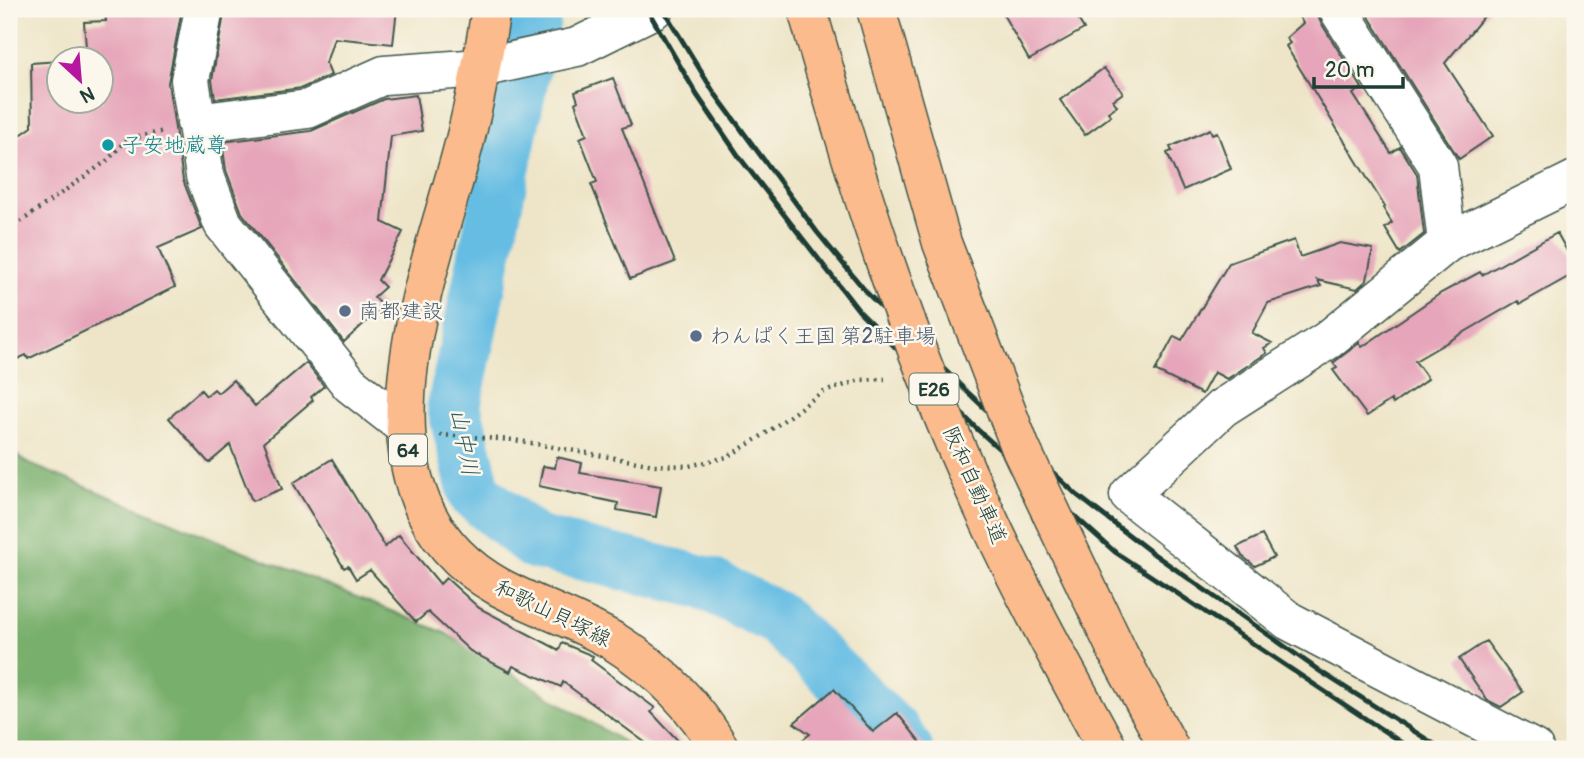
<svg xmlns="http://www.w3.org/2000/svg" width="1584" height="758" font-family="Pangolin,'Klee One',sans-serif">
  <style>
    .forest { fill: #78af6c; stroke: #4c7650; stroke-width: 2 }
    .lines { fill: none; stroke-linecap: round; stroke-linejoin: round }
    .river { stroke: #66bde3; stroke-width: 54 }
    .building { fill: #e6a5ba }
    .minor-casing { stroke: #3e564a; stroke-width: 41 }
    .major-casing { stroke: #3e564a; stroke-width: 41 }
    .path { stroke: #3e564a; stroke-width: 4.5; stroke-dasharray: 2 5; stroke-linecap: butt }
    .minor { stroke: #fff; stroke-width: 38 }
    .major { stroke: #fbbb8d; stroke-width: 38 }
    .rail { stroke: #1f3d34; stroke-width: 5 }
    .highway-bridge-casing { stroke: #3e564a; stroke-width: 41; stroke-linecap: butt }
    .highway-bridge { stroke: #fbbb8d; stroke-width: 38 }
    .culture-dot { fill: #0f9aa8; stroke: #fbf7ec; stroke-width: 2.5 }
    .service-dot { fill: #5c6f8a; stroke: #fbf7ec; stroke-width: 2.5 }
    .labels { text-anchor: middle; stroke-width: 5; stroke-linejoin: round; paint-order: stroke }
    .shield { fill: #fbf7ec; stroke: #61756b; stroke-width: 2 }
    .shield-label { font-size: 19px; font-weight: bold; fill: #1f3d34 }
    .culture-label { font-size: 21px; fill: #0d838f; stroke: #fbf7ec; text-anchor: start }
    .service-label { font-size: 21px; fill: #4e5e75; stroke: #fbf7ec; text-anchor: start }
    .street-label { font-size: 21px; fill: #1f3d34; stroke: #fbf7ec }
    .water-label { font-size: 23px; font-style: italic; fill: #315d60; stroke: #fbf7ec }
  </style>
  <rect width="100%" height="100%" fill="#fbf7ec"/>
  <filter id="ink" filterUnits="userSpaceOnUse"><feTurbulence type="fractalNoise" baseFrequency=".0143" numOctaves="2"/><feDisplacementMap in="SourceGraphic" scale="14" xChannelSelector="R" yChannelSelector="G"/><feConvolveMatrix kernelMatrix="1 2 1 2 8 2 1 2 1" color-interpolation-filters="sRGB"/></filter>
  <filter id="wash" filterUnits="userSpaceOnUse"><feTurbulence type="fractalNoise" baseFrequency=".00686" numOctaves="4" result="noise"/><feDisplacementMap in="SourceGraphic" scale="28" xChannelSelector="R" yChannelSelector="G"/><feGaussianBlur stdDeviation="1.57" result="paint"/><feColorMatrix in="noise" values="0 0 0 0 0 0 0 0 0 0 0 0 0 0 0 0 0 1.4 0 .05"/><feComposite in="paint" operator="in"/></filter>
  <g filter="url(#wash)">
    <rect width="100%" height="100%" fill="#eee5c8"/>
    <path class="forest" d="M9 449 27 463 445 633 635 749H9Z"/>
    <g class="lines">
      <path class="river" d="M536 9 454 406 475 494 534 542 706 583 778 619 893 731 906 749"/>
    </g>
    <g id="blocks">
      <path class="building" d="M105 9H182L168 83 183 180 202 229 158 248 175 287 28 359 26 355 9 363V143L32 127 31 63 60 61V102H102V60H87L84 22 106 21Z
        M225 9H397L393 44 334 38 326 63 331 75 302 88 215 99 212 80Z
        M1000 9H1072L1084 29 1029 60Z
        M1294 9H1316L1320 21 1362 88 1353 94 1391 153 1400 147 1417 174 1424 234 1400 253 1385 228 1392 223 1383 208 1385 207 1286 46 1290 43 1286 38 1303 23Z
        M1364 9H1490L1445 63 1493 136 1459 159Z
        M1104 68 1123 93 1113 100 1117 106 1108 112 1111 116 1085 135 1060 100Z
        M613 78 631 125 622 128 675 262 630 279 591 184 597 182 580 138 587 135 575 103 578 101 575 92Z
        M416 95 422 131 391 136 382 222 403 232 378 280 385 287 374 297 383 306 344 342 242 213 226 170 222 142 311 131 384 99Z
        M1210 129 1212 134 1217 132 1231 169 1183 190 1167 153 1172 151 1170 147Z
        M1557 233 1575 265V273L1520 304 1518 301 1415 361 1428 379 1393 404 1391 400 1367 416 1333 370 1337 368 1333 363 1359 343 1362 347 1441 293 1480 272 1482 275Z
        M1294 240 1300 257 1340 243 1373 249 1367 280 1357 289 1317 280 1321 286 1268 303 1252 333 1272 343 1264 348 1267 353 1227 379 1214 372 1202 394 1155 371 1174 336 1182 340 1229 263Z
        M306 363 324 386 311 397 313 400 264 442 282 489 252 501 230 445 209 463 169 418 201 390 206 396 214 389 218 393 233 380 255 406Z
        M557 457 582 463 580 473 661 486 656 517 617 510 618 503 539 486 543 466 555 468Z
        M332 459 385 547 399 535 440 584 446 578 479 608 559 650 562 643 593 656 591 660 655 708 651 712 686 749H654L563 682 561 687 513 666 510 672 470 651 428 612 416 622 370 570 356 579 348 566 344 568 293 483Z
        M1262 535 1274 557 1255 566 1242 556 1237 547Z
        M1486 641 1523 692 1501 707 1487 700 1459 659Z
        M834 689 873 732 897 713 926 749H791L810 734 794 723Z"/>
    </g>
  </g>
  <g filter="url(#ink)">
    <use href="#blocks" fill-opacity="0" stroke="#3e564a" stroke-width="2"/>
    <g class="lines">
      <defs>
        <path id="minor" d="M204 9 190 80 205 176 223 224 350 384 405 427
          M1338 9 1438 166 1447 243 1328 340 1222 408 1129 495 1289 621 1534 749
          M196 123 308 109 384 75 481 68 577 47 654 9
          M1447 243 1575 180"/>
        <path id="major" d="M491 9C483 59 474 109 460 159 423 292 341 499 499 587 538 608 581 621 618 644 661 671 695 706 720 749"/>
      </defs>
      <use href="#minor" class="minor-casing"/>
      <use href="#major" class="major-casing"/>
      <path class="path" d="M9 230 108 160 126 140 164 131
        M440 435 514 440 654 465 689 466 727 457 765 434 821 393 860 380 885 379"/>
      <use href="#minor" class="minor"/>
      <use href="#major" class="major"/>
      <path class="rail" d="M647 9 697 95 740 158 859 311 978 430 1115 552 1411 749
        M663 9 713 91 817 232 868 294 960 385 1077 495 1151 552 1321 672 1442 749"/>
      <defs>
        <path id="highway-bridge" d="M807 9C854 175 907 342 979 499 1018 585 1063 667 1108 749
          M876 9 942 243 1021 449 1119 655 1170 749"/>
      </defs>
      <use href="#highway-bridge" class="highway-bridge-casing"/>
      <use href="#highway-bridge" class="highway-bridge"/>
    </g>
  </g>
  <circle class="culture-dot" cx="108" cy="145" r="7"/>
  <g class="service-dot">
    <circle cx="345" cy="311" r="7"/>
    <circle cx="696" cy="336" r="7"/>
  </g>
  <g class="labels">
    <g class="shield">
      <rect x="909.5" y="373.5" width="49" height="31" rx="5"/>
      <rect x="389" y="434.5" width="38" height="31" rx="5"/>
    </g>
    <g class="shield-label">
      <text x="934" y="396">E26</text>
      <text x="408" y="457">64</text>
    </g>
    <g class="culture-label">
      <text x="122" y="152">子安地蔵尊</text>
    </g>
    <g class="service-label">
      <text x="359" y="318">南都建設</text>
      <text x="710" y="343">わんぱく王国 第2駐車場</text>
    </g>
    <g class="street-label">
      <text transform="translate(975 485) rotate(66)" y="7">阪和自動車道</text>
      <text transform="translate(553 613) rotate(26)" y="7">和歌山貝塚線</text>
    </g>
    <g class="water-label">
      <text transform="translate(465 442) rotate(79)" y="8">山中川</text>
    </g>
  </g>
  <rect width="1584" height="758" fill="none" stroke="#fbf7ec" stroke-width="35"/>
  <g transform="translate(80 80) rotate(154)"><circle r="33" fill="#fbf7ec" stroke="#a3ada2" stroke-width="2"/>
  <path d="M0-5L12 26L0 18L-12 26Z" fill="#b5179e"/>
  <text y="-10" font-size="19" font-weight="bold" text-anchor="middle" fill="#1f3d34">N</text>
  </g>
  <path d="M1314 77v10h89v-10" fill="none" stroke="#1f3d34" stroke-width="3.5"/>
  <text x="1325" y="77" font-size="21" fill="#1f3d34" stroke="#fbf7ec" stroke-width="5" paint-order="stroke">20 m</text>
</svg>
